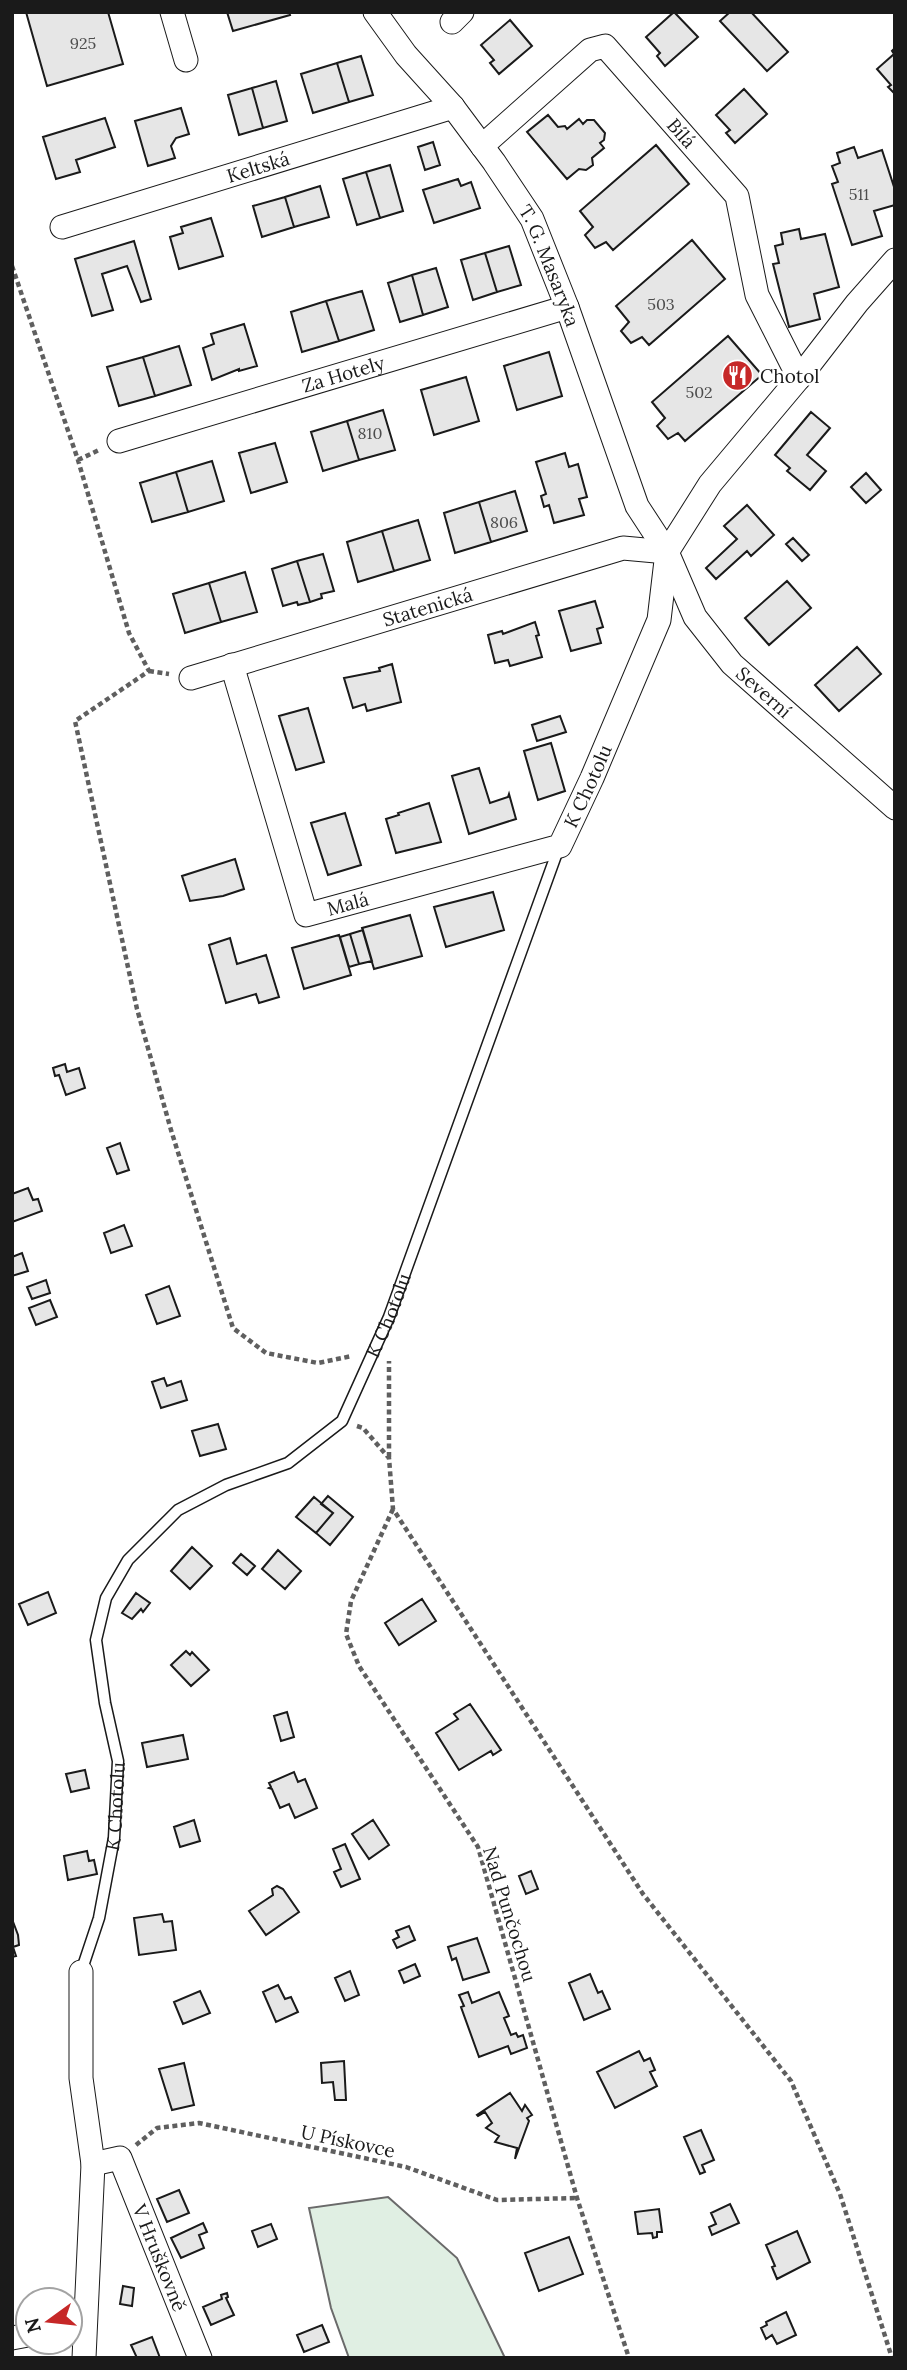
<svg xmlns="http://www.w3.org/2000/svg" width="907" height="2370" font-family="Lora,serif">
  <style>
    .green { fill: #e0efe3; stroke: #6a6a6a; stroke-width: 2 }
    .building { fill: #e6e6e6; stroke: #1a1a1a; stroke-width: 2 }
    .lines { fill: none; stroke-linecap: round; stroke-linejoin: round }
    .lane-casing { stroke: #1a1a1a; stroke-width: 13 }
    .street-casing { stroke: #1a1a1a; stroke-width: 25 }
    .path { stroke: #5f5f5f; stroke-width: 4.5; stroke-dasharray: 5 3.5; stroke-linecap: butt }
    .lane { stroke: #fff; stroke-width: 10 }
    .street { stroke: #fff; stroke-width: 23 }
    .labels { text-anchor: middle; stroke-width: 5; stroke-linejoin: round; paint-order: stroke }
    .number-label { font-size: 16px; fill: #4d4d4d }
    .street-label { font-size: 19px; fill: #1a1a1a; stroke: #fff }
    .poi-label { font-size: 19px; fill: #1a1a1a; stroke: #fff; text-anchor: start }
  </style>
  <rect width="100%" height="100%" fill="#fff"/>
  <path class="green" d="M388 2197 457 2258 505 2358H349L331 2308 309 2208Z"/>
  <path class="building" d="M26 12H108L123 64 47 86Z
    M227 12H289L290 15 233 31Z
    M674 12 698 37 665 66 657 56 660 53 646 37Z
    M730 12H751L788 52 767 71 720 21Z
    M510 20 532 46 499 74 490 63 494 60 481 45Z
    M895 48V94L888 87 891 85 877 69 894 54 892 51Z
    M361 56 373 95 349 102 337 63Z
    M337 63 349 102 313 113 301 74Z
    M276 81 287 121 263 128 252 88Z
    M252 88 263 128 239 135 228 95Z
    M744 89 767 114 735 143 726 133 730 130 716 115Z
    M181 108 189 134 176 138 171 146 175 158 148 166 135 121Z
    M548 115 558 127 565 126 567 129 579 119 583 124 587 120H594L605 133 604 140 600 143 604 148 592 158 593 165 586 170 579 169 567 179 527 132Z
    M105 118 115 147 76 160 80 172 56 179 43 137Z
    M433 142 440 165 425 170 418 147Z
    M656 145 689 184 613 250 606 242 595 248 585 235 593 227 580 211Z
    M854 147 858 158 882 150 895 190V205L874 211 882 236 852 245 832 184 838 182 832 166 840 163 837 153Z
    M390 165 403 211 380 218 366 172Z
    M366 172 380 218 357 225 343 179Z
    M458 179 461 186 471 182 480 208 434 223 423 190Z
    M320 186 329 217 294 227 285 197Z
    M285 197 294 227 262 237 253 206Z
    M211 218 223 256 179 269 170 237 183 233 181 227Z
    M799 229 801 239 825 234 839 287 814 294 820 319 789 327 773 264 779 263 775 246 783 244 781 233Z
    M692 240 725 279 649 345 642 337 631 343 621 331 629 322 616 306Z
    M134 241 151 299 141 302 127 266 102 274 113 310 92 316 75 259Z
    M509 246 521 285 497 292 485 253Z
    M485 253 497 292 473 300 461 260Z
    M436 268 448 307 423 315 412 275Z
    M412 275 423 315 400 322 388 283Z
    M362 291 374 330 339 341 326 301Z
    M326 301 339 341 302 352 291 312Z
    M244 324 257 366 239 371V369L212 380 203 348 214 344 211 334Z
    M728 336 762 375 685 441 678 433 668 439 657 426 665 418 652 402Z
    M179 346 191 385 155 396 143 357Z
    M549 352 562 396 517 410 504 366Z
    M143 357 155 396 119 406 107 367Z
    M466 377 479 421 434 435 421 390Z
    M383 410 395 450 359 460 347 421Z
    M811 412 830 428 807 455 826 471 810 490 787 471 790 468 775 455Z
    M347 421 359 460 323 471 311 432Z
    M275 443 287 482 251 493 239 453Z
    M565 453 569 467 578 464 587 497 579 499 584 515 554 523 549 505 544 507 541 496 546 494 536 462Z
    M212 461 224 501 188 512 176 472Z
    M176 472 188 512 152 522 140 483Z
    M866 473 881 490 866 503 851 487Z
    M515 491 527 531 491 542 479 502Z
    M479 502 491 542 455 553 444 513Z
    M747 505 774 535 751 556 747 551 716 579 706 568 737 539 724 526Z
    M418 520 430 560 394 571 382 531Z
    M382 531 394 571 358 582 347 542Z
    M793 538 809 555 802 561 786 544Z
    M323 554 334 591 321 594 322 598 310 602 297 561Z
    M297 561 310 602 298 605 297 602 283 606 272 569Z
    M245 572 257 612 221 622 209 583Z
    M787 581 811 608 769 645 745 618Z
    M209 583 221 622 185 633 173 594Z
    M595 601 603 627 597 629 601 643 571 651 559 611Z
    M535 622 539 635 536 636 542 657 510 666 508 660 495 663 488 635 502 631 503 634Z
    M857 647 881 674 839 711 815 685Z
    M392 664 401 702 367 711 365 704 353 708 344 678 380 671 379 668Z
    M308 708 324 762 296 770 279 716Z
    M560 716 566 732 537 741 532 725Z
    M551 743 565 791 538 800 524 751Z
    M479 768 490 803 508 797 509 794 516 819 469 834 452 776Z
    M429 803 441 842 396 853 386 819 399 815 398 813Z
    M345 813 361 865 328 875 311 823Z
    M235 859 244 889 223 896 190 901 182 876Z
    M493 892 504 930 446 947 434 907Z
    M410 915 422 956 374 969 362 928Z
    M363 930 372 961 359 964 350 934Z
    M350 934 359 964 349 967 340 937Z
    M339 935 351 975 304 989 292 948Z
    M230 938 237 964 266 955 279 997 259 1003 256 994 226 1003 209 945Z
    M65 1064 67 1072 79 1068 85 1088 66 1095 59 1075 55 1076 53 1068Z
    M120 1143 129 1170 117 1174 107 1148Z
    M28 1188 33 1200 38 1199 42 1211 12 1222V1194Z
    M124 1225 132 1246 111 1253 104 1233Z
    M22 1253 28 1271 12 1276V1257Z
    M46 1280 50 1293 32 1299 27 1287Z
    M169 1286 180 1316 157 1324 146 1295Z
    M50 1300 57 1317 36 1325 29 1308Z
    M164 1378 167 1386 181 1381 187 1400 161 1408 152 1382Z
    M218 1424 226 1449 200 1456 192 1431Z
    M328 1496 353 1517 330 1545 316 1533 333 1513 321 1504Z
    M314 1497 333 1513 316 1533 296 1517Z
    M192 1547 212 1566 190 1589 171 1571Z
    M278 1550 301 1571 285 1589 262 1569Z
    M241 1554 255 1566 247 1575 233 1563Z
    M48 1592 56 1613 28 1625 19 1604Z
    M136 1593 150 1603 143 1612 141 1609 132 1619 122 1613Z
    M422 1599 436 1621 399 1645 385 1623Z
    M186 1651 190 1655 192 1652 209 1670 191 1686 171 1665Z
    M470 1704 501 1750 493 1755 491 1751 459 1770 436 1733 458 1719 454 1714Z
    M287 1712 294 1737 281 1741 274 1716Z
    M183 1735 188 1759 147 1767 142 1743Z
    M85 1770 89 1788 71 1792 66 1774Z
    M294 1772 298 1782 305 1779 317 1808 295 1818 289 1804 280 1808 272 1789 269 1788 271 1787 269 1783Z
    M194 1820 200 1841 180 1847 174 1827Z
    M373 1820 389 1845 369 1859 352 1834Z
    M345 1844 360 1879 341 1887 334 1872 341 1869 333 1849Z
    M87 1851 89 1861 94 1860 97 1874 68 1880 64 1856Z
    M531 1871 538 1889 526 1894 519 1876Z
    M277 1886 283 1889 299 1912 266 1935 249 1911 273 1895 272 1889Z
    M162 1914 164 1922 172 1921 176 1950 139 1955 134 1918Z
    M12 1919 18 1935 19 1945 13 1947 16 1956 12 1957Z
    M409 1926 415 1940 397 1948 393 1940 399 1937 396 1931Z
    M477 1938 489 1972 463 1980 456 1958 452 1960 448 1947Z
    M415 1964 420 1976 404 1983 399 1971Z
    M350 1971 359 1995 345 2001 335 1978Z
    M590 1974 598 1993 602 1991 610 2009 584 2020 569 1983Z
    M278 1985 285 1999 291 1997 298 2012 276 2022 263 1992Z
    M200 1991 210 2013 183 2024 174 2002Z
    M468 1992 472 2003 499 1992 509 2016 504 2018 511 2035 516 2033 518 2037 523 2035 527 2048 511 2054 508 2046 479 2057 461 2007 464 2006 459 1995Z
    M639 2051 644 2061 650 2058 655 2070 650 2072 657 2086 615 2108 597 2072Z
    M344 2061 346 2100H335L333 2082 322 2083 321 2063Z
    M184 2063 194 2105 172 2110 159 2069Z
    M510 2093 522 2111 525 2105 532 2115 527 2118 529 2121 515 2159 517 2148 495 2142 499 2136 486 2128 492 2123 485 2112 478 2116 477 2115Z
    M701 2130 714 2160 702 2165 705 2172 700 2174 684 2137Z
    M179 2190 189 2213 167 2222 157 2199Z
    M730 2204 739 2223 712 2235 709 2227 716 2224 711 2213Z
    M659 2209 662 2232H657V2237L653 2238 652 2233 638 2234 635 2212Z
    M203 2223 207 2232 199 2235 204 2248 181 2258 171 2238Z
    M271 2224 277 2239 258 2247 252 2231Z
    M797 2231 810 2262 777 2279 772 2267 775 2266 766 2245Z
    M569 2237 583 2274 539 2291 525 2253Z
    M123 2286 134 2288 132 2306 120 2304Z
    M227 2293 228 2297 226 2298 234 2315 211 2325 203 2307 222 2299 221 2295Z
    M786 2312 796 2335 777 2344 772 2335 766 2339 761 2328 767 2325 766 2322Z
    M322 2325 329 2342 304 2352 297 2335Z
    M152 2337 160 2358H137L131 2345Z"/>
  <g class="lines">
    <defs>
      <g id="lane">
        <path id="s1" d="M81 1972 99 1918 114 1838 118 1761 105 1703 96 1640 106 1598 128 1560 178 1510 226 1485 288 1463 342 1421 389 1317 559 847"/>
      </g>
      <g id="street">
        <path d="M172 12 186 60"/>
        <path id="s2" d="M375 12 406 55 453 107 494 162 532 219 567 307 637 506 667 552 695 617 732 664 895 808"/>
        <path d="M452 22 462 12"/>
        <path id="s3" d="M482 146 590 50 605 46 737 196 757 295 799 378"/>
        <path id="s4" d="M62 227 453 107"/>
        <path id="s5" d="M119 441 567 307"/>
        <path id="s6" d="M232 665 306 915 560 846 592 778 659 620 667 552 710 484 799 378 857 303 895 260"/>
        <path id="s7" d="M191 678 623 548 667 552"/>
        <path d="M81 1972V2078L93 2164 84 2358"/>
        <path id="s8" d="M93 2164 120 2158 200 2358"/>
        <path d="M12 2338 28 2335"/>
      </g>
    </defs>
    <use href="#lane" class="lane-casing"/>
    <use href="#street" class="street-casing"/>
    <path class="path" d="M12 266 78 460 129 633 149 671 75 721 137 1009 171 1130 233 1328 266 1353 318 1363 352 1356
      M78 460 99 450
      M149 671 169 674
      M357 1426 363 1428 389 1458 393 1509 643 1894 791 2081 840 2194 892 2358
      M389 1457V1361
      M393 1509 351 1601 346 1634 359 1666 478 1847 577 2198 629 2358
      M136 2145 157 2128 199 2123 406 2167 497 2200 577 2198"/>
    <use href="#lane" class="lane"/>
    <use href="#street" class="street"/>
  </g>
  <defs>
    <symbol id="restaurant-disc" viewBox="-11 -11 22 22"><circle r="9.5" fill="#c62828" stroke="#fff"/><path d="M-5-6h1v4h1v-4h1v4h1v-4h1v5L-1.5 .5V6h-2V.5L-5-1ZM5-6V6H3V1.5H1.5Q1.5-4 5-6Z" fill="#fff"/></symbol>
  </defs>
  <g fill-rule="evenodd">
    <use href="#restaurant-disc" x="720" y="358" width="35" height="35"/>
  </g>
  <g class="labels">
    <g class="number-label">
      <text x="83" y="49">925</text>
      <text x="859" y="200">511</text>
      <text x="661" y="310">503</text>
      <text x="699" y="398">502</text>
      <text x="370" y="439">810</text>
      <text x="504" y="528">806</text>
    </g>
    <g class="street-label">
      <text dy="7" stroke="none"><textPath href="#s3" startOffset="276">Bílá</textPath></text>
      <text dy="7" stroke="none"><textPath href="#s4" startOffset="205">Keltská</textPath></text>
      <text dy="7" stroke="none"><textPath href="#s2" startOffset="310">T. G. Masaryka</textPath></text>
      <text dy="7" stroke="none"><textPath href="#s5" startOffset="234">Za Hotely</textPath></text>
      <text dy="7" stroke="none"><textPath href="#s7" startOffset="247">Statenická</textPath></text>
      <text dy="7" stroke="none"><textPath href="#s2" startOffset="794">Severní</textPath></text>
      <text dy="7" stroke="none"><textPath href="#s6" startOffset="590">K Chotolu</textPath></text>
      <text dy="7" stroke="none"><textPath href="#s6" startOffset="304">Malá</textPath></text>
      <text dy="7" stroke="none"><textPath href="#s1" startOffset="800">K Chotolu</textPath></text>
      <text dy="7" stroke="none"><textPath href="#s1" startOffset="170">K Chotolu</textPath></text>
      <text transform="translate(510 1914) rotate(73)" y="7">Nad Punčochou</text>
      <text transform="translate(348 2141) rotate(12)" y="7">U Pískovce</text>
      <text dy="7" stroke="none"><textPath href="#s8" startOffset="135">V Hruškovně</textPath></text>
    </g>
    <g class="poi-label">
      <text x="760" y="383">Chotol</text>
    </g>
  </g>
  <rect width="907" height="2370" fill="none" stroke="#1a1a1a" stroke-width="28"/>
  <g transform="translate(49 2321) rotate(255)"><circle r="33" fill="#ffffff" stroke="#a3a3a3" stroke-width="2"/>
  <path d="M0-5L12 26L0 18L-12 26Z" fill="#c62828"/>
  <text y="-10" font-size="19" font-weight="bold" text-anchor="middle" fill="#1a1a1a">N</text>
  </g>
</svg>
